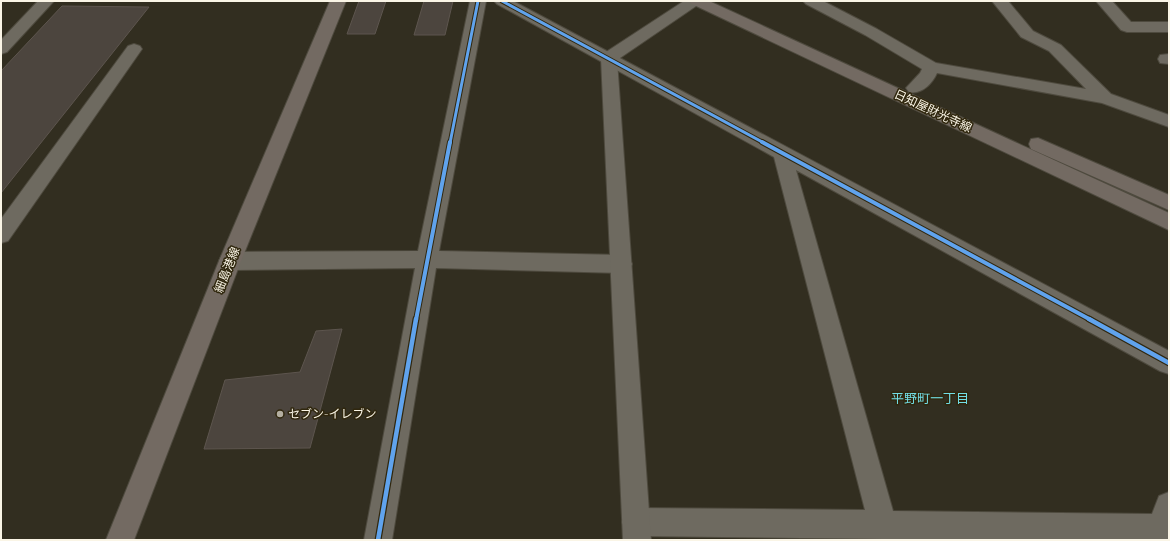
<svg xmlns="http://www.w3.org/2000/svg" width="1170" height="541" font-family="'Sofia Sans Condensed','Noto Sans JP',sans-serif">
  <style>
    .building { fill: #4c453e; stroke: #5d554e }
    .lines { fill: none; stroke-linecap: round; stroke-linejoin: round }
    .street-casing { stroke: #4e4a3e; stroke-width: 2 }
    .secondary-casing { stroke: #4e4a3e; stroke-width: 2 }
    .primary-casing { stroke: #4e4a3e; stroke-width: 2 }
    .street { fill: #6e6a60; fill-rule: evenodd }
    .secondary { fill: #6e6a60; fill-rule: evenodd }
    .primary { fill: #736a62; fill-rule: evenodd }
    .cycleway-far2-casing { stroke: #30270e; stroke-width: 5 }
    .cycleway-far1-casing { stroke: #30270e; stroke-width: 6 }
    .cycleway-casing { stroke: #30270e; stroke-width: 7 }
    .cycleway-far2 { stroke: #60a3ed; stroke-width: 3 }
    .cycleway-far1 { stroke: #60a3ed; stroke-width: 4 }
    .cycleway { stroke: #60a3ed; stroke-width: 4.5 }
    .poi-dot { fill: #b4afa1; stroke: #30270e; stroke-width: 1.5 }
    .labels { text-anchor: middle; stroke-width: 3; stroke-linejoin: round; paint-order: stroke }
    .street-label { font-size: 12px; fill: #faf5e6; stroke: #30270e }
    .poi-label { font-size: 12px; fill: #faf5e6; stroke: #30270e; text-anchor: start }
    .neighbourhood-label { font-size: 13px; fill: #72dee6; stroke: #30270e }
  </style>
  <rect width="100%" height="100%" fill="#322e20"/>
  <path class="building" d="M359 1H386L375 34H347Z
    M424 1H453L445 35H414Z
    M62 6 149 7 1 193V71Z
    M342 329 310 448 204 449 225 380 300 372 316 331Z"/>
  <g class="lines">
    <defs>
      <path id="street" d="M38 1H54L7 52 1 54V40Z
        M470 1H486L439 251 621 255 629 258 632 264 629 270 621 273 436 268 392 540H364L415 268 230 270 222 267 219 261 222 255 230 252 418 251Z
        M494 1H513L1169 351V374L1160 371 796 170 893 511 1152 514 1159 496 1169 492V540H960L636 536 626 532 622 522 626 512 636 508 865 510 774 157 497 4Z
        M803 1H823L877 29 936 63 1086 89 1049 51 1021 37 992 1H1008L1033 31 1061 45 1111 94 1169 115V127L1102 103 937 73C932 84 921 95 909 92L906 88 920 73 922 69 865 35 806 4Z
        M1096 1H1112L1131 22H1169V32H1127L1121 30Z
        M134 44 140 46 142 49 8 241 1 243V219L128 46Z
        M1169 54V64L1160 63 1158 59 1160 55Z"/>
      <path id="secondary" d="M684 1H702L699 4 617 60 651 540H623L601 58 603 54Z"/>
      <path id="primary" d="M330 1H346L241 261 134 540H106L219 261Z
        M689 1H709L1169 213V230L692 4Z
        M1038 138 1169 195V210L1031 149 1029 144 1031 139Z"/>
    </defs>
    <use href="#street" class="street-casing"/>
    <use href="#secondary" class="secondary-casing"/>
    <use href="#primary" class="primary-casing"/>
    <use href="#street" class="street"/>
    <use href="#secondary" class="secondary"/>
    <use href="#primary" class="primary"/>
    <defs>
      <path id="cycleway-far2" d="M502 1 764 143
        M450 143 478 1"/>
      <path id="cycleway-far1" d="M762 142 1091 320
        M416 320 450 142"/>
      <path id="cycleway" d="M1089 319 1169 363
        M378 540 416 319"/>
    </defs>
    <use href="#cycleway-far2" class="cycleway-far2-casing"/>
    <use href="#cycleway-far1" class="cycleway-far1-casing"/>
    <use href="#cycleway" class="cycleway-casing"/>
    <use href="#cycleway-far2" class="cycleway-far2"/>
    <use href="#cycleway-far1" class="cycleway-far1"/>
    <use href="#cycleway" class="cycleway"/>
  </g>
  <circle class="poi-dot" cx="280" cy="414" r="4"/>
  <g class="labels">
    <g class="street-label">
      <text transform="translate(933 111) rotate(25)" y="4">日知屋財光寺線</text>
      <text transform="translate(227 270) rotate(-68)" y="4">細島港線</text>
    </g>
    <g class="poi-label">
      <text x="288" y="418">セブン-イレブン</text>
    </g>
    <g class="neighbourhood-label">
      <text x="930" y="403">平野町一丁目</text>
    </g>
  </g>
  <rect width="1170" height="541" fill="none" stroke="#faf5e6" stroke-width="4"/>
</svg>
